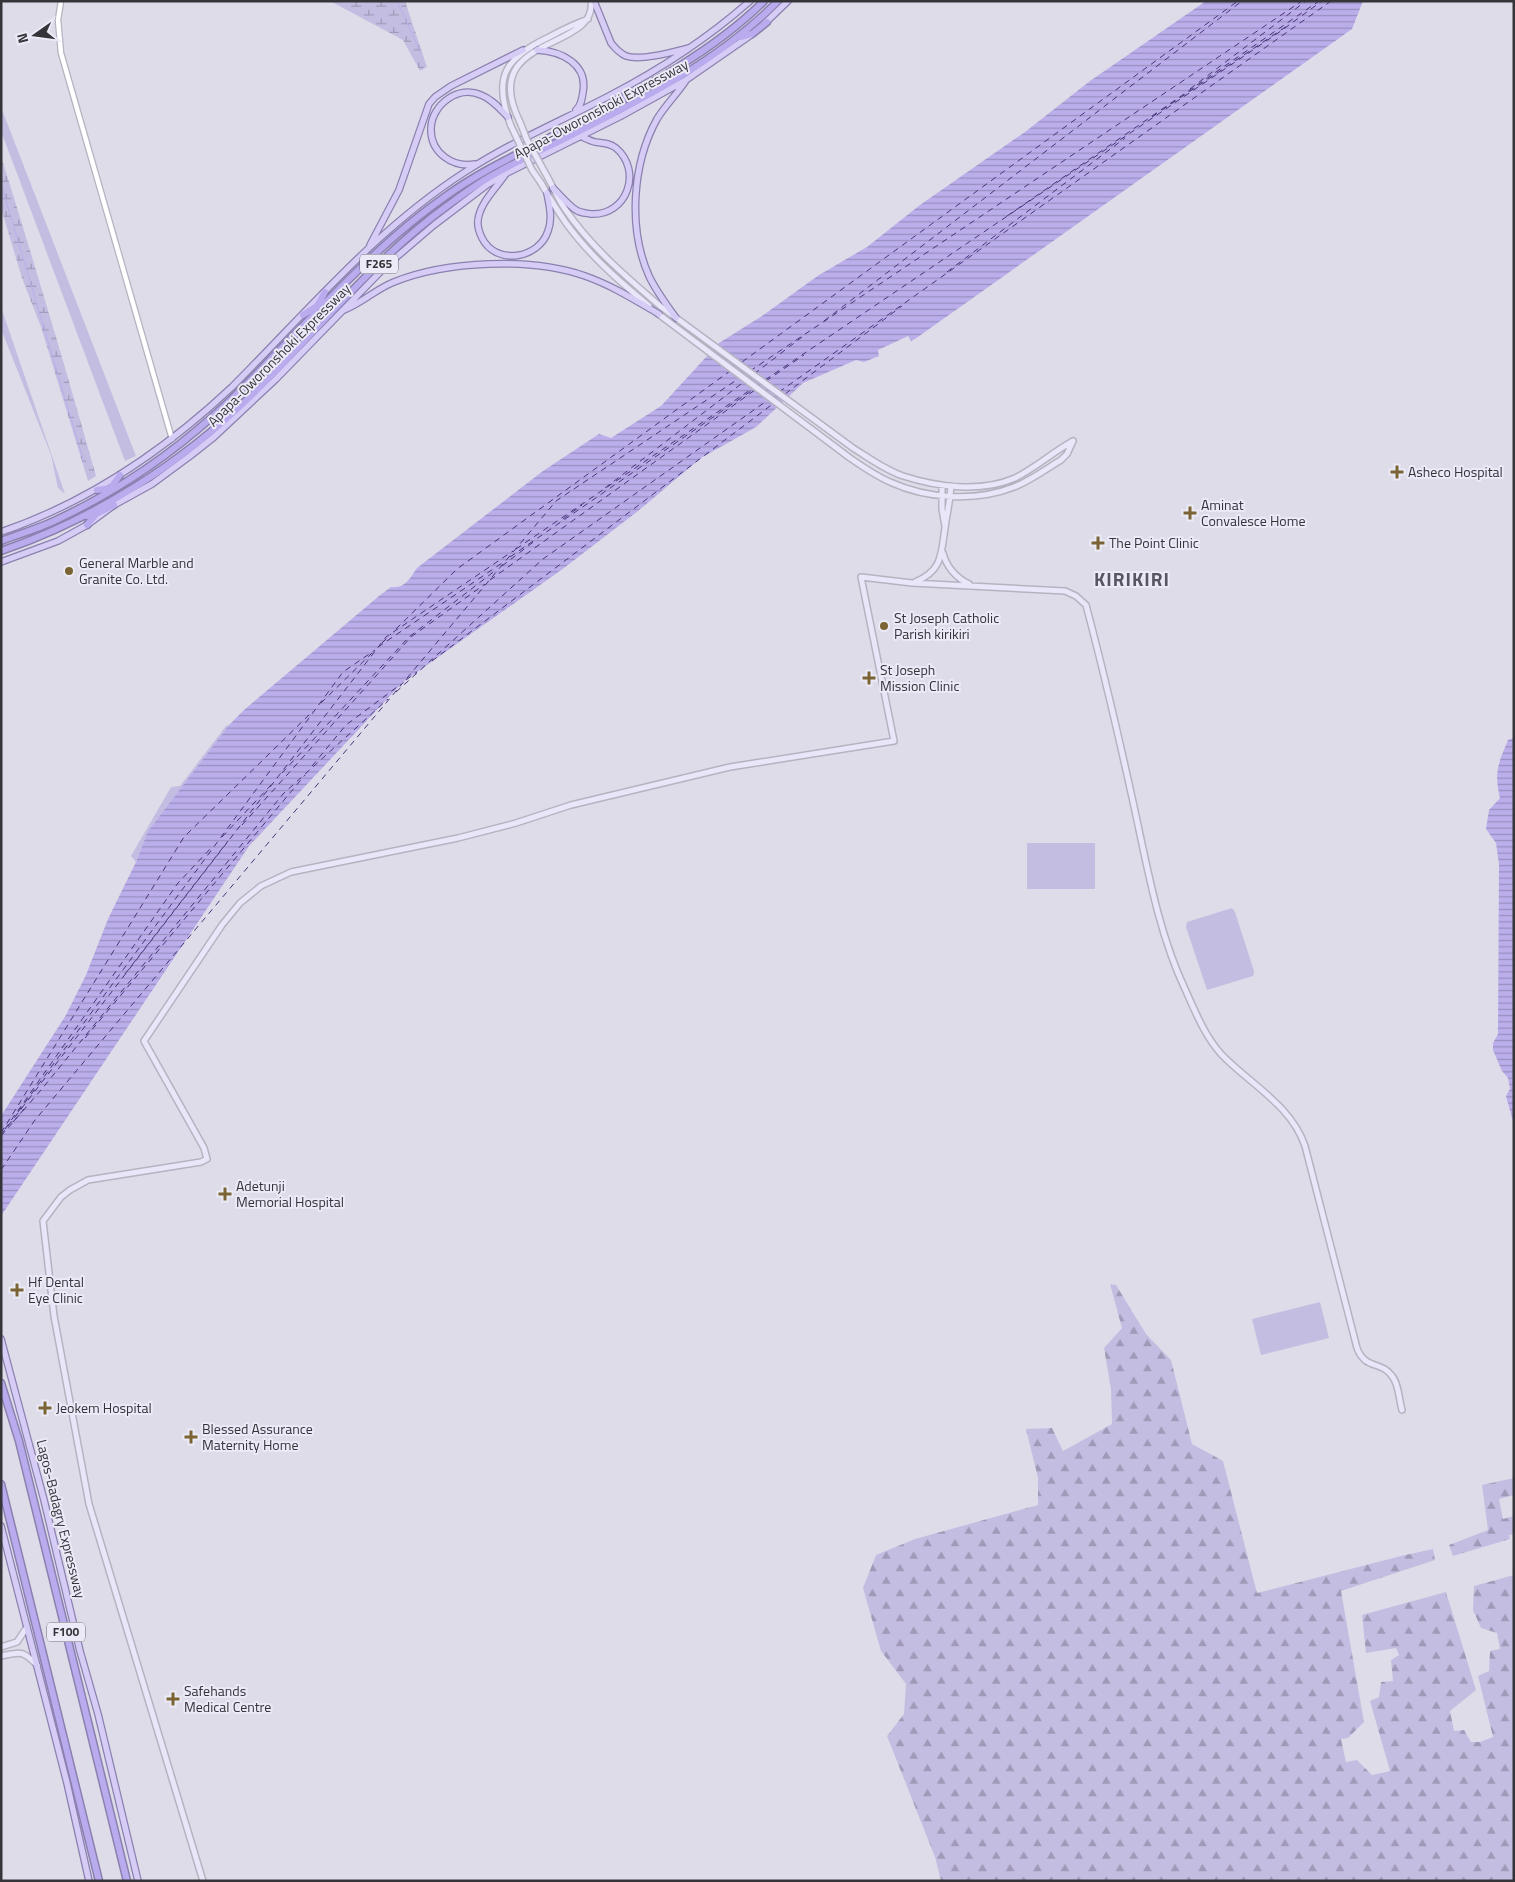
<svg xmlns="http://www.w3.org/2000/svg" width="1515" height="1882" font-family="'Titillium Web',sans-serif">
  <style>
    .green { fill: #c4bde2 }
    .forest { fill: url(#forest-firs) }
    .wetland { fill: url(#wetland-marsh) }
    .water { fill: url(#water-rules) }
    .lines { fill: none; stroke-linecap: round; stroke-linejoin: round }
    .stream { stroke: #bbaeeb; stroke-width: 1 }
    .ferry { stroke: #4a347c; stroke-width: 1; stroke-dasharray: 6 5; stroke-linecap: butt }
    .tertiary-casing { stroke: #b6b3c0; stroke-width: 7 }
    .secondary-casing { stroke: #b6b3c0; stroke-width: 8 }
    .primary-casing { stroke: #8b81af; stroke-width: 8 }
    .motorway-casing { stroke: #8b81af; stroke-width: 9 }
    .tertiary { stroke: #fff; stroke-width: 4.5 }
    .secondary { stroke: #eae6fa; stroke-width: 5 }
    .primary { stroke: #d6ccf5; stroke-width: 5.5 }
    .motorway { stroke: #baaaee; stroke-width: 6 }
    .secondary-bridge-casing { stroke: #b6b3c0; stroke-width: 8; stroke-linecap: butt }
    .secondary-bridge { stroke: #eae6fa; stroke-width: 5 }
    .poi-dot { fill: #7a6433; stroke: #eceaf7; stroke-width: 2 }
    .labels { text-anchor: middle; stroke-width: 4; stroke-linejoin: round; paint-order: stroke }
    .shield { fill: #eceaf7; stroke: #6b6b72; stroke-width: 1 }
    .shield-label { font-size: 12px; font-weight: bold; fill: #343439 }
    .street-label { font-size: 14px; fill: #343439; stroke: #eceaf7 }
    .poi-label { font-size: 14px; fill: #343439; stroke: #eceaf7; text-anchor: start }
    .district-label { font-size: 19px; font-weight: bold; letter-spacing: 1px; fill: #585661; stroke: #eceaf7 }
  </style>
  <defs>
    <pattern id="forest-firs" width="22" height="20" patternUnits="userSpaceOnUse" patternTransform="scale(1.25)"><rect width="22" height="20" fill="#c4bde2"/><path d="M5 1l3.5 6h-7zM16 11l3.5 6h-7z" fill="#a09ab8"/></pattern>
    <pattern id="wetland-marsh" width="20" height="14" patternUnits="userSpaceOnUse" patternTransform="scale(1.25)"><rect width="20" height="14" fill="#c4bde2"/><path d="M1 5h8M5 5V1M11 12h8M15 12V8" fill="none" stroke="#a09ab8"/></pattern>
    <pattern id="water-rules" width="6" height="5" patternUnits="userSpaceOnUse" patternTransform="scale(1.25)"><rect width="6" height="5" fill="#bbaeeb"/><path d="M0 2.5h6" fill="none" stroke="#998ebf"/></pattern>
  </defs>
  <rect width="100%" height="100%" fill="#dfdce9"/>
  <path class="green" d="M1 107 136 456 125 461 1 131Z
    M1 307 65 494 58 488 51 455 1 329Z
    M229 725 148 831 136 862 131 856 171 787 180 786 226 726Z
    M1027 843H1095V889H1027Z
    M1232 908 1235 912 1254 971 1253 976 1207 990 1186 927 1187 922Z
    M1320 1302 1329 1338 1261 1355 1252 1319Z"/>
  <path class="forest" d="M1110 1284 1116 1285 1146 1334 1171 1360 1192 1444 1223 1461 1257 1593 1401 1556 1433 1549 1435 1560 1341 1591 1364 1722 1348 1738 1341 1739 1346 1762 1357 1760 1372 1775 1390 1771 1370 1701 1379 1697 1381 1682 1393 1681 1391 1660 1399 1655 1396 1648 1366 1653 1362 1615 1446 1592 1476 1690 1450 1711 1454 1731 1464 1730 1471 1742H1480L1493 1737 1478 1676 1489 1671 1490 1651 1500 1649 1497 1633 1481 1628 1473 1610 1474 1586 1514 1575V1881H941L935 1857 887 1736 904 1714 906 1684 881 1651 863 1588 876 1555 915 1539 1038 1505V1478L1026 1429 1052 1428 1063 1451 1112 1424 1111 1389 1104 1348 1122 1328Z
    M1514 1478V1495L1499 1499 1503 1519 1514 1516V1534L1509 1535 1510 1539 1453 1556 1449 1545 1488 1530 1482 1485Z"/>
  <path class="wetland" d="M330 1H405L427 67 420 71 403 40Z
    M1 156C34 262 66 369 96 476L88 481 41 327 22 278 1 208Z"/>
  <path class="water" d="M1206 1H1363L1352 29 915 339 911 341 908 336 878 350 879 356 864 362 856 360 803 383 756 427 701 458 638 511 564 568 403 682 249 846 1 1216V1116L66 1015 86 975 108 919 136 862 148 831 229 725 244 710 379 596 391 587C405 589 410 578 417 568L543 471 599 434 611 438 661 406 719 343 762 316 819 275 867 247 920 205 1025 132 1090 81Z
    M1514 738V1125L1506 1096 1510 1089 1508 1078 1502 1071 1493 1050V1043L1498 1034 1499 864 1496 843 1486 829 1489 810 1500 798C1494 772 1498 764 1508 740Z"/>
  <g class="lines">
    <path class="stream" d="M397 1 421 53
      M1 184 84 462"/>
    <path class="ferry" d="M1190 89 1306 1
      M1162 110 1287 26
      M1152 117 1159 112
      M1007 216 1319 1
      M947 272 1125 138
      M824 321 1242 1
      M742 362 1238 1
      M750 371 1302 1
      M754 374 802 337
      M765 380 1278 33 1322 1
      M766 381 804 355
      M779 392 1331 1
      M785 394 902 306
      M605 488 745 381
      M563 519 582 505
      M516 549 753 388
      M510 557 754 389
      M502 566 536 540
      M490 580 755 390
      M396 629 457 569 730 371
      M382 643 391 634
      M378 647 505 561
      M432 661 774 403
      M406 680 417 672
      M396 692 543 559 768 400
      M321 703 372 653
      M312 766 346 725 401 684
      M282 773 409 637 496 570
      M242 825 411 637 485 584
      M222 837 271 785
      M125 974 228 841
      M85 1038 305 775
      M18 1112 343 672 375 650
      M13 1122 25 1108
      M5 1129 178 883 212 847
      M1 1133 184 837 313 711
      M1 1135 386 637 513 551
      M1 1136 41 1090 283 794 388 699
      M1 1170 35 1120 556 501 741 377"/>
    <defs>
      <path id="tertiary" d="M61 1 58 20 61 53 172 439"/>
      <path id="secondary" d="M520 122C476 34 598 52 591 1
        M511 126C492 77 505 58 549 37 562 30 574 24 588 19
        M548 178C554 189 558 199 565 209 591 247 625 276 660 306L853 448C869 458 885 470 903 476 937 487 981 493 1015 478 1035 468 1053 452 1073 441
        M541 183C549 197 557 210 566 223 589 255 619 281 649 306
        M657 313 850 458C863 467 876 476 890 482 927 499 976 502 1014 487 1030 481 1046 469 1061 460L1067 454 1073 441
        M942 485V509L945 526
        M943 553C946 566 956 578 969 584
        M915 582C943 571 941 553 945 528 947 513 950 501 951 486
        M1 1647 17 1642 27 1627
        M1 1656C21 1652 22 1650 37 1665
        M203 1881 89 1504 54 1316 43 1221 61 1197 70 1190 88 1180 201 1162 207 1159 204 1148 144 1041 222 925 240 903 261 886 291 872 458 838 516 823 571 805 730 767 894 741 861 577 912 583 1065 591 1076 596 1086 605C1104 673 1120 742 1135 811 1148 871 1159 934 1185 989 1195 1011 1205 1037 1222 1055 1250 1084 1291 1105 1305 1146L1357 1348C1365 1370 1382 1361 1392 1376 1399 1384 1399 1400 1402 1410"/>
      <path id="primary" d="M594 1 611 43C615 48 619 53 626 56 641 61 673 52 689 48
        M764 24 788 1
        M537 50C561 51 588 64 583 92 582 99 581 106 576 110
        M475 164C453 168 430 153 431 128 432 104 459 85 481 95 492 99 500 109 508 117
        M505 175C496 188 480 203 478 220 477 227 479 232 482 238 496 266 539 259 548 231 553 218 549 205 547 193
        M553 188C559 194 569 206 576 210 580 213 586 213 591 214 627 216 643 171 616 148 610 143 603 143 595 142 590 141 585 138 580 136
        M370 245 399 190 429 104 435 97 451 86 523 50
        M344 310C362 303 376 289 394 282 446 261 531 257 585 276 611 285 635 300 659 314
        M676 318C666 304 656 291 649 276 628 229 632 164 657 119 665 106 676 95 685 82
        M1 532C89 502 165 450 232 387 307 312 376 229 465 172 511 142 561 121 609 96 661 69 707 39 750 1
        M1 562 58 541 87 525 114 505 152 484 190 456 214 437 276 379 386 266 434 225 488 184 507 173 621 116 686 80 751 35
        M1 1339 44 1500 80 1651 98 1714 138 1881
        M1 1526 67 1783 89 1881"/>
      <path id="motorway" d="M740 37 752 34 767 22
        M318 304 325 292
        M303 315 323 302
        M97 490 112 488
        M109 490 120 475
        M87 516 96 514 114 505
        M87 525 97 513
        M1 541C19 534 37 529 54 521 112 494 165 459 212 417 232 400 251 380 269 361 326 303 380 242 446 196 483 169 525 151 566 129 632 94 710 55 764 1
        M1 551C95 519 182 463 253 394 317 331 374 259 447 206 462 195 478 183 495 174 519 160 544 149 568 137 643 99 719 61 778 1
        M1 1383 19 1441 127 1881
        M1 1484 99 1881"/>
    </defs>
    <use href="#tertiary" class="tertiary-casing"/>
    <use href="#secondary" class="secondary-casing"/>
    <use href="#primary" class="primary-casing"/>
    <use href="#motorway" class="motorway-casing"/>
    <use href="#tertiary" class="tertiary"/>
    <use href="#secondary" class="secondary"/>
    <use href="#primary" class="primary"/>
    <use href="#motorway" class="motorway"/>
    <defs>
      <path id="secondary-bridge" d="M520 122 527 140 548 178
        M511 126 532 170 541 183"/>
    </defs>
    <use href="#secondary-bridge" class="secondary-bridge-casing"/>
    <use href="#secondary-bridge" class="secondary-bridge"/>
  </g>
  <g class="poi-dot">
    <path d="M1394.5 464.5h5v5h5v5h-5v5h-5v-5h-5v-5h5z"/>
    <path d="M1187.5 505.5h5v5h5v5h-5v5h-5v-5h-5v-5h5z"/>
    <path d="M1095.5 535.5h5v5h5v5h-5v5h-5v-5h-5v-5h5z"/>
    <circle cx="69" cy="571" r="5"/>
    <circle cx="884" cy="626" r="5"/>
    <path d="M866.5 670.5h5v5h5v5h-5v5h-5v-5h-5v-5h5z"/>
    <path d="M222.5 1186.5h5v5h5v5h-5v5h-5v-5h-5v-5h5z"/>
    <path d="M14.5 1282.5h5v5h5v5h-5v5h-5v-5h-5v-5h5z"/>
    <path d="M42.5 1400.5h5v5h5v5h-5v5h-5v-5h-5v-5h5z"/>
    <path d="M188.5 1429.5h5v5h5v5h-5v5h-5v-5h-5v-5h5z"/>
    <path d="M170.5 1691.5h5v5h5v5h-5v5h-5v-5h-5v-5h5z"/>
  </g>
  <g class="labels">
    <g class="shield">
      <rect x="360" y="254.5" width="38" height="19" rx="4"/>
      <rect x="47" y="1622.5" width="38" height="19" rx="4"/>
    </g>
    <g class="shield-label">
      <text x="379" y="268">F265</text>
      <text x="66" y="1636">F100</text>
    </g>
    <g class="street-label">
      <text transform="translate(601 109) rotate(-28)" y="5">Apapa-Oworonshoki Expressway</text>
      <text transform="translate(279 355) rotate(-45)" y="5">Apapa-Oworonshoki Expressway</text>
      <text transform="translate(61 1519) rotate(76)" y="5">Lagos-Badagry Expressway</text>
    </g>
    <g class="poi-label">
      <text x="1408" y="477">Asheco Hospital</text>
      <text x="1201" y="510">Aminat<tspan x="1201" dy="16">Convalesce Home</tspan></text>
      <text x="1109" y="548">The Point Clinic</text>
      <text x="79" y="568">General Marble and<tspan x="79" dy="16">Granite Co. Ltd.</tspan></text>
      <text x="894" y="623">St Joseph Catholic<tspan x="894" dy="16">Parish kirikiri</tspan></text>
      <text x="880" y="675">St Joseph<tspan x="880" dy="16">Mission Clinic</tspan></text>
      <text x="236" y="1191">Adetunji<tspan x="236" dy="16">Memorial Hospital</tspan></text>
      <text x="28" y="1287">Hf Dental<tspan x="28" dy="16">Eye Clinic</tspan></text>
      <text x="56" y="1413">Jeokem Hospital</text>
      <text x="202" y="1434">Blessed Assurance<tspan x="202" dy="16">Maternity Home</tspan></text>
      <text x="184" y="1696">Safehands<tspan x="184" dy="16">Medical Centre</tspan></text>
    </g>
    <g class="district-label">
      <text x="1132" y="586">KIRIKIRI</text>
    </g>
  </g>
  <rect width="1515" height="1882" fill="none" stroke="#343439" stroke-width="5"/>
  <g transform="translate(35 35) rotate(256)" stroke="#eceaf7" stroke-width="4" paint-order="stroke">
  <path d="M0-4L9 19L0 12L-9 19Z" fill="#343439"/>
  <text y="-8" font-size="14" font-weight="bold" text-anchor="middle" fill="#343439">N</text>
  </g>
</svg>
